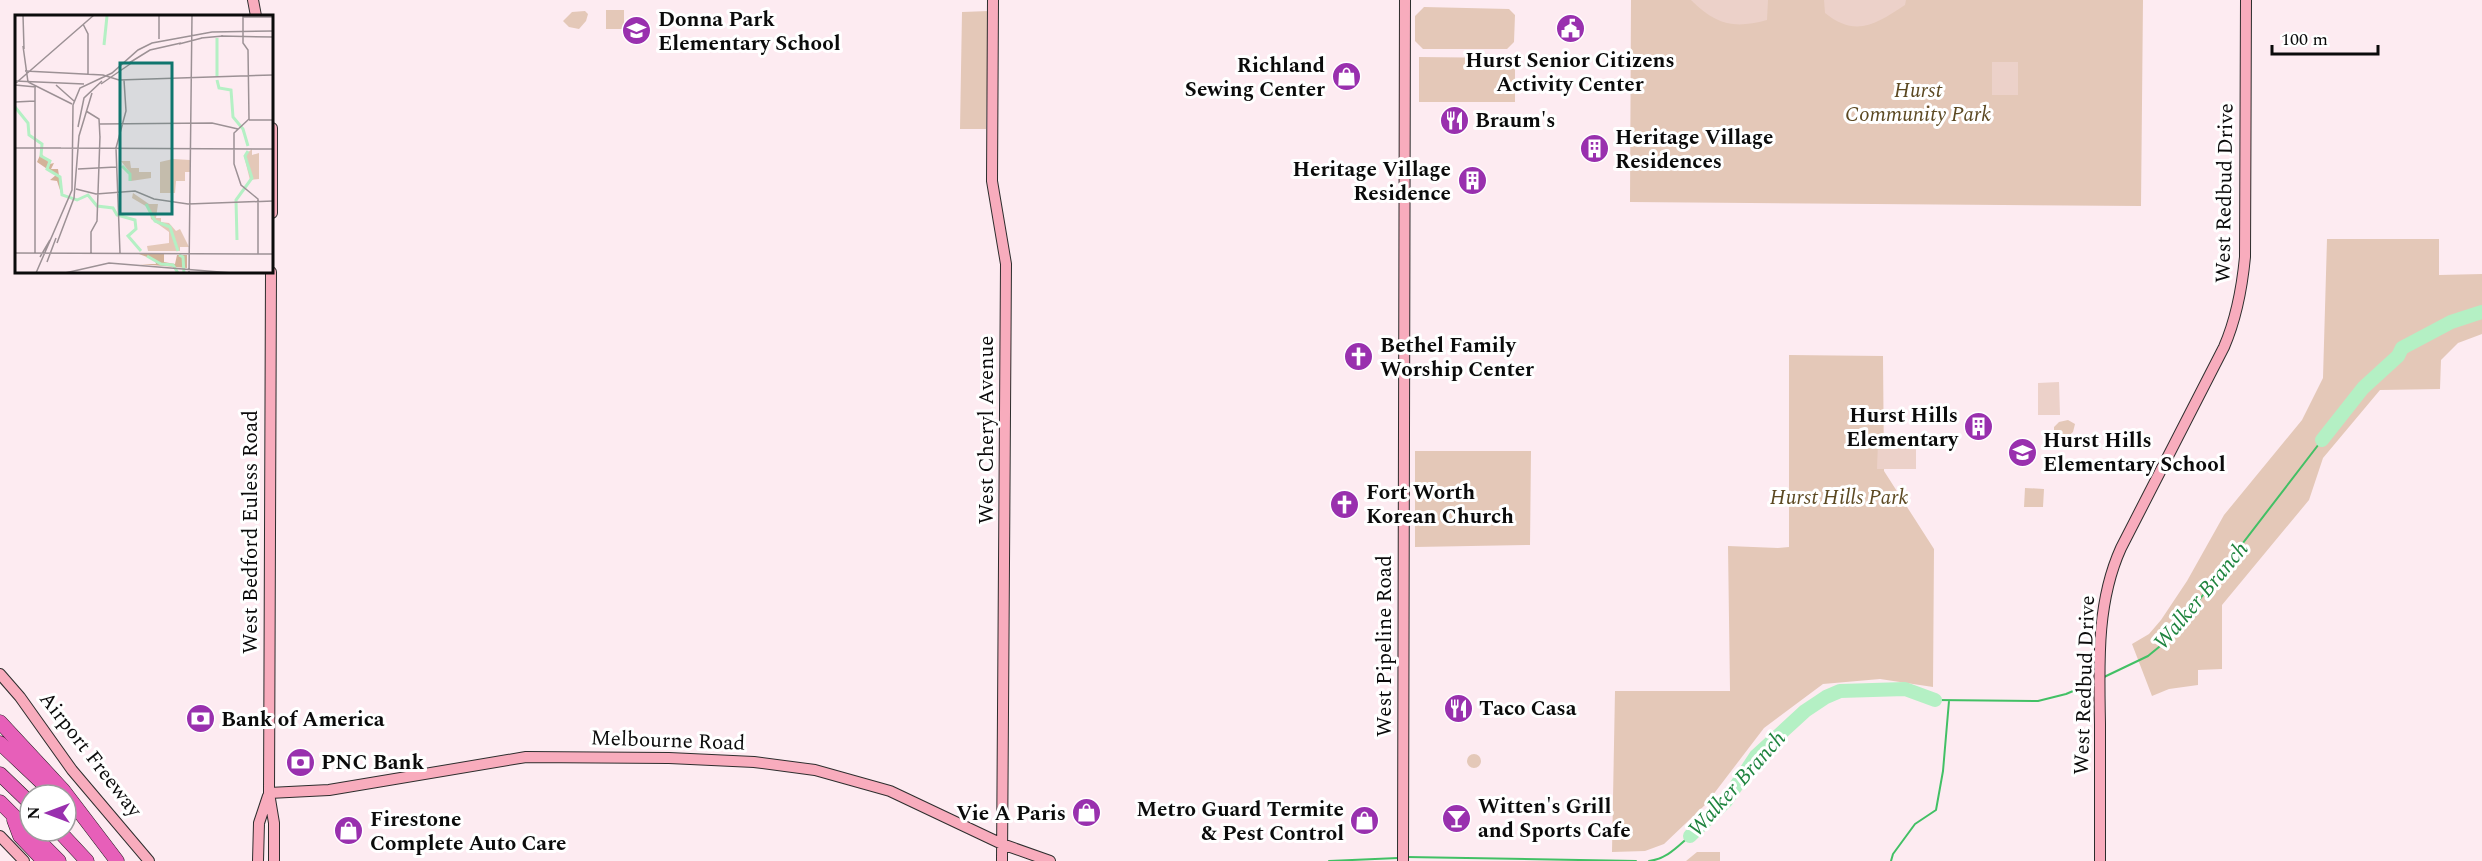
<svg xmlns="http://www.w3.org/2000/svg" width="2482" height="861" font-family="Spectral,serif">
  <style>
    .green { fill: #e4c8b8 }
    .pitch { fill: #ecd1c9 }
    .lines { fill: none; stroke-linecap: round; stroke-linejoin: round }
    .stream { stroke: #42c065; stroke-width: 2 }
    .river { stroke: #b4f0c4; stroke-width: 14 }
    .secondary-casing { stroke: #2d2d2d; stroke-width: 12 }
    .highway-casing { stroke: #1c1c1c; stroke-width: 15 }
    .secondary { stroke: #f8acbd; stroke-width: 10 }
    .highway { stroke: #e75fb9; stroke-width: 14 }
    .labels { text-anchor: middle; stroke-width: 6; stroke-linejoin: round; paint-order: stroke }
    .poi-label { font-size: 21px; font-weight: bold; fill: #0b0b0b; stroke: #fff; text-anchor: start }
    .park-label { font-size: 21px; font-style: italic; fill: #5c4922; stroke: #fff }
    .street-label { font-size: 21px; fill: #0b0b0b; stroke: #fff }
    .water-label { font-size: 22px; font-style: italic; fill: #1f843f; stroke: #fff }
    .inset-river { fill: none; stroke: #b4f0c4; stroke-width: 3 }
    .inset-road { fill: none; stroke: #9c9195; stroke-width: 1.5 }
    .view { fill: #0f766e; fill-opacity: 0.15; stroke: #0f766e; stroke-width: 3 }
    .inset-edge { fill: none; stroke: #0b0b0b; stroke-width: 3 }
  </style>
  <rect width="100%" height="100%" fill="#fdebf1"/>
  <path class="green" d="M1631 0H2143L2141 206 1630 202Z
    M1424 7 1509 9 1515 15 1514 42 1507 49H1423L1415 41V16Z
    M606 10H624V29H606Z
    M585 11 588 14 586 21 579 29 569 27 563 21 572 12Z
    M989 11 986 129H960L962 12Z
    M1419 57 1515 58V102H1419Z
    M2327 239H2439V275L2482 274V334L2458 343 2441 360 2440 389 2380 390 2323 458 2309 500 2222 605V669L2198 670V685L2169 689 2152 696 2132 644 2149 634 2161 620 2187 581 2224 515 2302 420 2323 378Z
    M1789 355 1883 356 1884 471 1934 549 1933 687 1880 679 1823 684 1764 728 1706 804 1664 844 1645 851 1612 852 1615 691H1730L1728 546 1778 548 1789 547Z
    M2068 420 2075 424 2073 432 2065 439H2057L2054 436V427L2059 422Z
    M1415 451H1531L1530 545 1415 547Z
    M2025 488 2044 489 2043 507H2024Z
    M1467 761a7 7 0 1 1 14 0a7 7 0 1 1-14 0Z
    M1697 852H1720V861H1686Z"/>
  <path class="pitch" d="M1691 0H1768L1767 20C1734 29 1716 25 1691 0Z
    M1824 0H1906L1905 5C1876 24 1856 38 1825 13Z
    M1992 62H2018V95H1992Z
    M2059 382 2060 415H2038V383Z
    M1878 442 1916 443V469H1877Z"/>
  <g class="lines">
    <path class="stream" d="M2102 678 2148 656 2170 638 2322 440
      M1935 700 2038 701 2066 694 2097 681
      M1407 857 1636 861
      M1329 861 1398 858
      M1649 861C1667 859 1677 847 1690 836
      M1891 861 1893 854 1915 824 1936 810 1943 771 1949 701"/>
    <path class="river" d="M2322 440 2363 388 2398 356 2402 348 2451 322 2482 312
      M1690 836 1726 801 1756 756 1805 711 1826 697 1840 691 1905 689 1935 700"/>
    <defs>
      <path id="secondary" d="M253 0 256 16
        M993 0 992 181 1006 264 1002 861
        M272 128V213
        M271 272 269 793 274 823V861
        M0 674 20 697 72 770 149 861
        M269 793 329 790 526 757 669 758 754 762 815 770 890 791 1002 844 1050 861
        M0 836 24 861
        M258 861 259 823 268 796
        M1403 861 1405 0
        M2100 861C2100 815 2100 769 2100 724 2099 665 2096 603 2121 548L2224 347C2237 317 2242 288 2245 257L2246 0"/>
      <path id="highway" d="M0 722 63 790 117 861
        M0 743 55 795
        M0 774 30 803
        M0 802 59 861
        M14 820 20 836 44 861
        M59 831 87 861"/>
    </defs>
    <use href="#secondary" class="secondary-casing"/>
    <use href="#highway" class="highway-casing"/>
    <use href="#secondary" class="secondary"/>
    <use href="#highway" class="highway"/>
  </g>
  <defs>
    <symbol id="civic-disc" viewBox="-11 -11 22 22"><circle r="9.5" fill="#9930ae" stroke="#fff"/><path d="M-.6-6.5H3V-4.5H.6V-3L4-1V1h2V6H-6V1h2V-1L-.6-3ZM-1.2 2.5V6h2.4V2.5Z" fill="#fff"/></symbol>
    <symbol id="school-disc" viewBox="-11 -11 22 22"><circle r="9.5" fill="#9930ae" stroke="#fff"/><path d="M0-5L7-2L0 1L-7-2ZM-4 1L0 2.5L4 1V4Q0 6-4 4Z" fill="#fff"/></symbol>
    <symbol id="shop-disc" viewBox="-11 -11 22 22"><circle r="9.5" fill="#9930ae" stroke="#fff"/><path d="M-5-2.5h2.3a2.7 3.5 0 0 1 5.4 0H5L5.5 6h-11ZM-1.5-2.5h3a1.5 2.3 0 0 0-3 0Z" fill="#fff"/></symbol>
    <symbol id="restaurant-disc" viewBox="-11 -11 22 22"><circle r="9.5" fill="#9930ae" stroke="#fff"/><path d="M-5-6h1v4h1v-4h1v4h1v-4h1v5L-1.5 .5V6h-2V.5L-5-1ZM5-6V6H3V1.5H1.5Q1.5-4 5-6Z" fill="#fff"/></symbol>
    <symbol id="building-disc" viewBox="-11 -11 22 22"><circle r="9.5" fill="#9930ae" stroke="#fff"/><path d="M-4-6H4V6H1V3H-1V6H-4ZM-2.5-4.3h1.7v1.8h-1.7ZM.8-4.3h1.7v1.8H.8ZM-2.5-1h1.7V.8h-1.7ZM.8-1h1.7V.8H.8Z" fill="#fff"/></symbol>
    <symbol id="church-disc" viewBox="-11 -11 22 22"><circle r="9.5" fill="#9930ae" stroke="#fff"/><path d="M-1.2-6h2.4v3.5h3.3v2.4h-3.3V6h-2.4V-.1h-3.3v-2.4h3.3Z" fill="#fff"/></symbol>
    <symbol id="bank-disc" viewBox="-11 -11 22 22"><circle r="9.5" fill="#9930ae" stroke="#fff"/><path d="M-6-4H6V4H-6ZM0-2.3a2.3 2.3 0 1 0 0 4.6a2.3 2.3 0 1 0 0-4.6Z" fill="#fff"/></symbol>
    <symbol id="bar-disc" viewBox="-11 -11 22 22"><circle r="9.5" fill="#9930ae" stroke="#fff"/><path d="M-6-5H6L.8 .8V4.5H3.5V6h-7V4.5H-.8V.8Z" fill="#fff"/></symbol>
  </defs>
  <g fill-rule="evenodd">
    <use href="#civic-disc" x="1554" y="12" width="33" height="33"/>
    <use href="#school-disc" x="620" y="14" width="33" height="33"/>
    <use href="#shop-disc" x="1330" y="60" width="33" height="33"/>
    <use href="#restaurant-disc" x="1438" y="104" width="33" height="33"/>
    <use href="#building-disc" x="1578" y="132" width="33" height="33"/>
    <use href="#building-disc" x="1456" y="164" width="33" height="33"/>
    <use href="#church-disc" x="1342" y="340" width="33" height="33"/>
    <use href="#building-disc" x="1962" y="410" width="33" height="33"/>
    <use href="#school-disc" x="2006" y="436" width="33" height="33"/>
    <use href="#church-disc" x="1328" y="488" width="33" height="33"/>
    <use href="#restaurant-disc" x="1442" y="692" width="33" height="33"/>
    <use href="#bank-disc" x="184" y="702" width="33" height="33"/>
    <use href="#bank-disc" x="284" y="746" width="33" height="33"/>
    <use href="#shop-disc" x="1070" y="796" width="33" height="33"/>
    <use href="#bar-disc" x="1440" y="802" width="33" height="33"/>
    <use href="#shop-disc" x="1348" y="804" width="33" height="33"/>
    <use href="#shop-disc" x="332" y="814" width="33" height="33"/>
  </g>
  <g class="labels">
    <g class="poi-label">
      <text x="658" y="26">Donna Park<tspan x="658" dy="24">Elementary School</tspan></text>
      <text x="1570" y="67" text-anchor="middle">Hurst Senior Citizens<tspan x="1570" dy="24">Activity Center</tspan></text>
      <text x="1325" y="72" text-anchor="end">Richland<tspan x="1325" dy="24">Sewing Center</tspan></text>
      <text x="1475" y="127">Braum's</text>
      <text x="1615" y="144">Heritage Village<tspan x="1615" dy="24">Residences</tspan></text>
      <text x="1451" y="176" text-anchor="end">Heritage Village<tspan x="1451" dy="24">Residence</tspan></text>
      <text x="1380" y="352">Bethel Family<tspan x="1380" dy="24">Worship Center</tspan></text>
      <text x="1958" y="422" text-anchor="end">Hurst Hills<tspan x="1958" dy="24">Elementary</tspan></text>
      <text x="2043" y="447">Hurst Hills<tspan x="2043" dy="24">Elementary School</tspan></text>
      <text x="1366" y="499">Fort Worth<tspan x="1366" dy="24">Korean Church</tspan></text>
      <text x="1479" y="715">Taco Casa</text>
      <text x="221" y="726">Bank of America</text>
      <text x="321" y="769">PNC Bank</text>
      <text x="1478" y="813">Witten's Grill<tspan x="1478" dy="24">and Sports Cafe</tspan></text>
      <text x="1344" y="816" text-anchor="end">Metro Guard Termite<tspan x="1344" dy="24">&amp; Pest Control</tspan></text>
      <text x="1066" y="820" text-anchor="end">Vie A Paris</text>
      <text x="370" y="826">Firestone<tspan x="370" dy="24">Complete Auto Care</tspan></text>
    </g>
    <g class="park-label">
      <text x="1918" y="97">Hurst<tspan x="1918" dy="24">Community Park</tspan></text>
      <text x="1839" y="504">Hurst Hills Park</text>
    </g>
    <g class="street-label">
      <text transform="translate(2224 193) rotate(-89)" y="7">West Redbud Drive</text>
      <text transform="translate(986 430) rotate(-90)" y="7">West Cheryl Avenue</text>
      <text transform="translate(250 532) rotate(-90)" y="7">West Bedford Euless Road</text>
      <text transform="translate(1384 646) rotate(-90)" y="7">West Pipeline Road</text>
      <text transform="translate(2084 685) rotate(-88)" y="7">West Redbud Drive</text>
      <text transform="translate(668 740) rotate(2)" y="7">Melbourne Road</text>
      <text transform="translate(91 754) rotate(52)" y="7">Airport Freeway</text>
    </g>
    <g class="water-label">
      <text transform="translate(2200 595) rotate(-50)" y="8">Walker Branch</text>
      <text transform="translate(1736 783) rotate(-48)" y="8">Walker Branch</text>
    </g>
  </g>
  <g transform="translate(15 15)">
    <rect width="258" height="258" fill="#fdebf1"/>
    <path d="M237 134V140L244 138V164L235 165 229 141ZM158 144 175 145V157H170V166H161L160 178H145V147ZM106 146H115L116 153H124V157H136V163L116 166V159ZM118 178 134 189H143L141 203H146V207L154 208 161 216 165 214 174 232H165V236H133L132 231 154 228V217L136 204 134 193 117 183Z" fill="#e4c8b8"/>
    <path d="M26 138 35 149 39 148 36 154H43L47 181 42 166 35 165 41 160 22 147ZM124 239H149V247L160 249 162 240H172V253L125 249H141L140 245Z" fill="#d3b299"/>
    <path class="inset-river" d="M89 30 92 1M202 61V23M202 65 204 73 216 75 218 102 228 114 233 131M0 92 13 108 14 120 27 129 26 141 35 146 32 154 45 162 47 180 62 185 73 180 82 191 98 193 102 200 120 205 121 214 113 221 126 236M107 151 115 159V166M131 189 140 206 155 212 163 236M222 225 221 185 237 163 230 141 233 136M164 240 168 242 169 258M132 241 146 249 158 250 163 258"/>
    <path class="inset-road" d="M8 0 9 34M228 0V28L233 35 234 104 219 118V149L226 170 243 184V239M228 2H258M68 9 73 19V59M206 21 258 22M186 23 208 21M144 24V0M164 29 187 23M8 31 13 67 57 89M114 48 135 35 166 28M10 56 88 60 104 65 258 60M0 66 69 69M1 68 79 0M86 69 118 47M0 70 21 72M41 70 59 86M0 87 20 86M71 96 84 104 85 123M234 105H258M85 109 197 108 223 114M63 112 69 83 87 66M0 133H46M43 133 258 134M101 133 105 238M101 133 111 96 109 65M63 154 101 152M61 174 81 179 120 176 139 184 173 189 258 186M42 228 59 183 64 121 77 78M0 238 258 239M20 238V72M76 239V217L82 206 85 121M25 242 35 225M32 247 41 223M21 258 57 175 58 90 65 73 97 58 123 35 137 28 197 17 258 16M50 258 94 248 217 258M174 258 177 0"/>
    <path class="view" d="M105 48H157V199H105Z"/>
    <rect width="258" height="258" class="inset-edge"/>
  </g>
  <g transform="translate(48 813) rotate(270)"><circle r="28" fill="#ffffff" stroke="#9d9d9d" stroke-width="1.5"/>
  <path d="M0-4.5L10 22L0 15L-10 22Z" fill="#9930ae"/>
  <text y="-9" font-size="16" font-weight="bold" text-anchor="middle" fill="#0b0b0b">N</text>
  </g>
  <path d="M2272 45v9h106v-9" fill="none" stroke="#0b0b0b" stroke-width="3"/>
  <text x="2281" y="45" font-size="18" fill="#0b0b0b" stroke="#ffffff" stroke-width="4.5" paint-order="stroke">100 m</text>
</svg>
